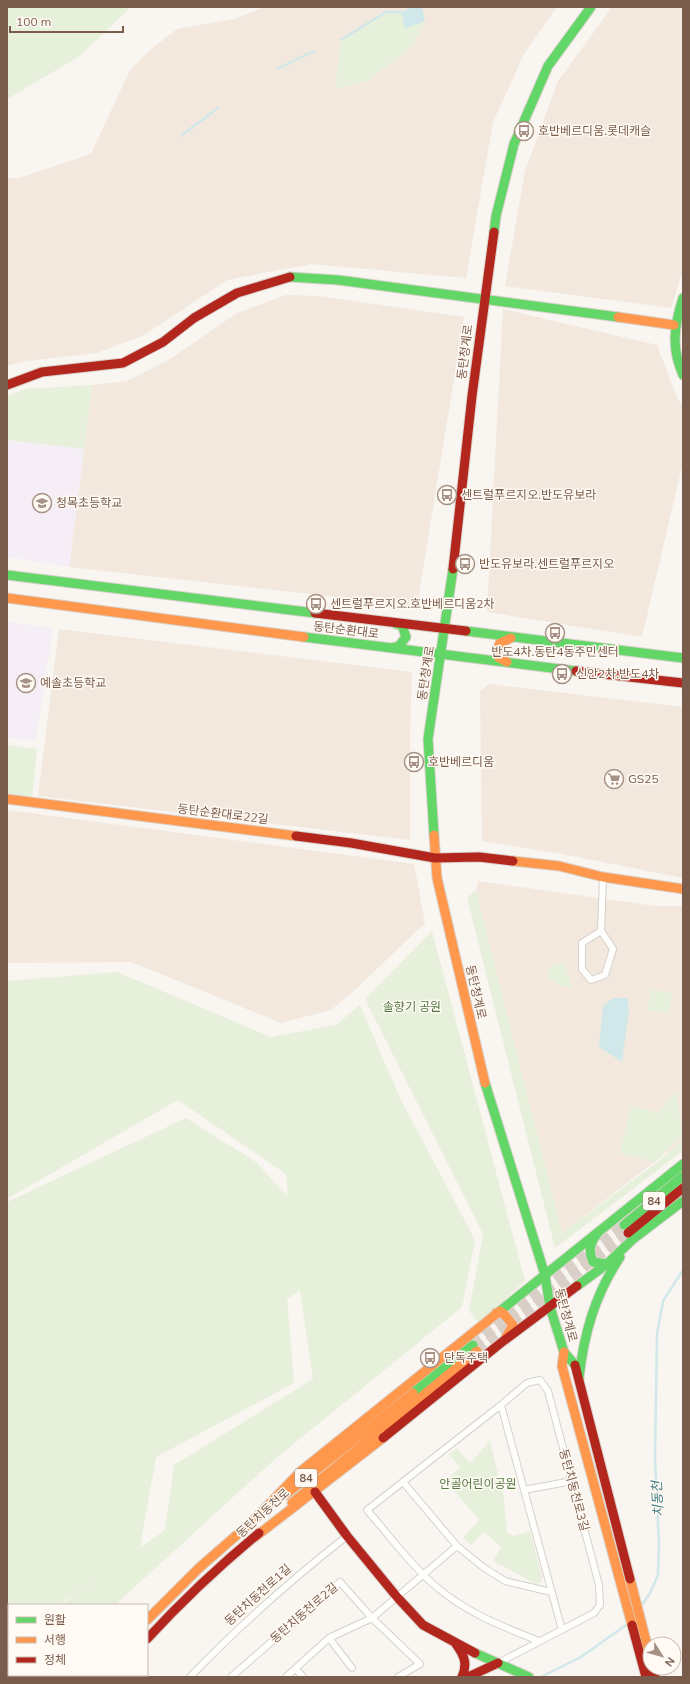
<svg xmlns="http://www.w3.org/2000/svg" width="690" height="1684" font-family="Mulish,'Noto Sans KR',sans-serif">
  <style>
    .residential { fill: #f2e8de }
    .education { fill: #f6eef6 }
    .green { fill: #e7f0db; fill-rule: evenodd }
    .water { fill: #d0e8ea }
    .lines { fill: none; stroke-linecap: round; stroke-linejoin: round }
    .stream { stroke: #d0e8ea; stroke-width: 2.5 }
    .primary-tunnel { stroke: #d9cfc7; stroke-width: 10; stroke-dasharray: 10 5; stroke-linecap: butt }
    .street-casing { stroke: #d7d1cb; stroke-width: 8 }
    .fast-casing { stroke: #d9d2cb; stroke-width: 11 }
    .slow-casing { stroke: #d9d2cb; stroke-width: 11 }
    .jam-casing { stroke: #d9d2cb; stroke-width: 11 }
    .street { stroke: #fefefd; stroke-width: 6 }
    .fast { stroke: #63d668; stroke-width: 9 }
    .slow { stroke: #ff974d; stroke-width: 9 }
    .jam { stroke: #b3261e; stroke-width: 9 }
    .labels { text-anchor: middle; stroke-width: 3; stroke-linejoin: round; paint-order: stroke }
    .shield { fill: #fffaf3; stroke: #a28b7f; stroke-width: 1 }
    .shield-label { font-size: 11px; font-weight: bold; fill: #7a5c4d }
    .poi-label { font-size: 12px; fill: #7a5c4d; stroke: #fffaf3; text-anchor: start }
    .street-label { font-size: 12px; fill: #7a5c4d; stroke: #fffaf3 }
    .park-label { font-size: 12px; fill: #537a41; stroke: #fffaf3 }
    .water-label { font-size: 13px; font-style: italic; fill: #437c86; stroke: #fffaf3 }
  </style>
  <rect width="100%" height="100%" fill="#f9f5f0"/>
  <path class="residential" d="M265 7H557L524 54 493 122 466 278 311 264 227 280 144 335 97 353 27 361 7 366V178H19L91 154 130 70 150 50 177 29 234 19Z
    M612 7H683V269L671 308 505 286 525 171 558 81Z
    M286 295 319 296 464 317 417 606 69 567 92 385 127 381 170 359 237 313Z
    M503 309 657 345 676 395 683 408V462L642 637 487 612Z
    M59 629 412 672 410 731V840L38 796Z
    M489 684 683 707V878L562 854 482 841 480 692Z
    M7 810 414 864 425 923 357 988 331 1010 281 1023 131 962 7 963Z
    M478 881 655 906H683V1140L562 1233 513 1043 476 890Z"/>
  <path class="education" d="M7 440 84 449 69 567 7 557Z
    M7 622 53 628 36 741 7 738Z"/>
  <path class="green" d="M7 7H131L80 56 7 99Z
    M386 12H401L405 29 425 21 412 47 366 82 335 89 341 40Z
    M92 385 84 449 7 440V396L25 389Z
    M7 745 37 749 32 799 7 796Z
    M476 890 562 1233 655 1164 683 1140V1151L555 1248 467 898Z
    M432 931 525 1281 479 1323 469 1311 483 1234 365 999Z
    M564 962 572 989 559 985 548 977 549 967Z
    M117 972 271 1037 336 1025 360 1005 400 1098 475 1240 462 1307 275 1459 115 1605H61L93 1581 59 1605H9V1639L7 1641V1202L186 1118 256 1162 288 1197 286 1174 178 1100 7 1199V981ZM300 1291 313 1379 174 1465 165 1530 140 1548 156 1457 294 1383 287 1299Z
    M651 990 672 993 669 1013 647 1010Z
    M676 1091 683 1134 655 1162 620 1153 631 1106 659 1113Z
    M490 1441 504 1498 507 1533 514 1536 530 1531 542 1577 541 1582 536 1584 493 1561 501 1547 484 1532 471 1545 463 1538 479 1520 446 1481 460 1467 449 1454 457 1448 470 1463Z
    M9 1643V1675H56L55 1677H7V1645Z"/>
  <path class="water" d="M413 7H422L425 21 405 29 401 12Z
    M613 998H627L629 1010 622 1062 599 1047 603 1006Z"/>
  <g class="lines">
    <path class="stream" d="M341 40 386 12H401
      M277 69 314 51
      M182 135 218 108
      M640 1608 650 1593 658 1575 659 1544 655 1458 657 1334 663 1301 683 1270
      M541 1677 581 1657 629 1623"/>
    <path class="primary-tunnel" d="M473 1345 624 1225
      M477 1351 628 1233"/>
    <defs>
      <path id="street" d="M601 931 613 949 605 975 591 980 582 969V943L601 931 603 877
        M501 1405 562 1630
        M403 1482 457 1546 483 1567 505 1581 551 1592
        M524 1490 572 1481
        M329 1638 352 1668
        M498 1663 594 1613 600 1605 599 1585 548 1391 540 1380 527 1383 501 1405 367 1510C390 1536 412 1567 439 1589 469 1614 504 1627 539 1641
        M296 1669 303 1677
        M190 1677C239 1626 291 1580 347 1536
        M231 1677 340 1582 372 1618 420 1664 398 1677
        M286 1677 329 1638 372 1618 457 1546"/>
      <path id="fast" d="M494 232 496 216 514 144 548 66 591 7
        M290 277 338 280 618 317
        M683 298C674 326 671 348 683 375
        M7 575 315 613
        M466 631 683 658
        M304 637 576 671
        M391 648 399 646 406 637 402 625 396 624
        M434 835 428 739 453 569
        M485 1083 545 1275 550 1307 564 1352 575 1365
        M624 1225 683 1176
        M597 1234C590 1243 588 1251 593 1262L607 1264
        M577 1286 607 1264 632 1240 683 1201
        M500 1311 683 1164
        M579 1378C584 1333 595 1295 620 1257
        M413 1393 473 1345
        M475 1653 529 1677
        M97 1677 99 1675"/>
      <path id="slow" d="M618 317 674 325
        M7 598 304 637
        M507 662 498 657 497 650 500 643 511 638
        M7 799 296 836
        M434 835 437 878 485 1083
        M513 861 559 866 603 877 683 889
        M496 1313H503L513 1325 506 1337
        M564 1352 562 1366 632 1625
        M285 1495 413 1393
        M292 1503 477 1351
        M250 1524 301 1471 500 1311
        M255 1537 383 1438
        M630 1579 650 1656
        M147 1620 199 1568 254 1520"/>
      <path id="jam" d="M7 385 42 372 123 363 163 342 194 318 237 293 290 277
        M453 569 472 396 494 232
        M315 613 466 631
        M576 671 683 683
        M296 836 351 843 435 858 479 857 513 861
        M628 1233 683 1188
        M575 1365 630 1579
        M383 1438 502 1342 577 1286
        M315 1492 347 1536 397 1597 423 1625 475 1653
        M632 1625 646 1677
        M147 1639C182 1601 219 1566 259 1533
        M456 1644C464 1655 468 1664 462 1677
        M653 1668 655 1677
        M113 1677 115 1675
        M468 1677 498 1663"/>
    </defs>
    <use href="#street" class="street-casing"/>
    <use href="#fast" class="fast-casing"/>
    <use href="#slow" class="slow-casing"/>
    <use href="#jam" class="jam-casing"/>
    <use href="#street" class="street"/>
    <use href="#fast" class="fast"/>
    <use href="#slow" class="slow"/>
    <use href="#jam" class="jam"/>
  </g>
  <defs>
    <symbol id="bus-ring" viewBox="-11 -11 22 22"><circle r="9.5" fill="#fffaf3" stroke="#a69286" stroke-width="1.5"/><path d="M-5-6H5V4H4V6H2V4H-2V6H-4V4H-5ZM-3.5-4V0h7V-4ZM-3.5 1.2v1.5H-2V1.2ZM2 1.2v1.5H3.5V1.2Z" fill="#a69286"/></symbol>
    <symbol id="school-ring" viewBox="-11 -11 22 22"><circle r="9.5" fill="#fffaf3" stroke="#a69286" stroke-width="1.5"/><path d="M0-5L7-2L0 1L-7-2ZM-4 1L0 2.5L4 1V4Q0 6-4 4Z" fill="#a69286"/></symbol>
    <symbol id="supermarket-ring" viewBox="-11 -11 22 22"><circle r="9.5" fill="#fffaf3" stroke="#a69286" stroke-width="1.5"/><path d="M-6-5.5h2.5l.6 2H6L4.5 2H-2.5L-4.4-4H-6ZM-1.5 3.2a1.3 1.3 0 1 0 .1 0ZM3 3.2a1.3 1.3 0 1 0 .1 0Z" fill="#a69286"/></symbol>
  </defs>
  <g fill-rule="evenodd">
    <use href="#bus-ring" x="513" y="120" width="22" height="22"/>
    <use href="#bus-ring" x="436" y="484" width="22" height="22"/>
    <use href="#school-ring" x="31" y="492" width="22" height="22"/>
    <use href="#bus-ring" x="454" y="553" width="22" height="22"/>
    <use href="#bus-ring" x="305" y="593" width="22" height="22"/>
    <use href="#bus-ring" x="544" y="622" width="22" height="22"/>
    <use href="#bus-ring" x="551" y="663" width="22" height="22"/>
    <use href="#school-ring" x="15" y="672" width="22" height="22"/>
    <use href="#bus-ring" x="403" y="751" width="22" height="22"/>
    <use href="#supermarket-ring" x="603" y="768" width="22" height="22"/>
    <use href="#bus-ring" x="419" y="1347" width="22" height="22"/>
  </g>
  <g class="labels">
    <g class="shield">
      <rect x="643" y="1192" width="22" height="18" rx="3"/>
      <rect x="295" y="1469" width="22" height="18" rx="3"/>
    </g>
    <g class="shield-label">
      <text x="654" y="1205">84</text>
      <text x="306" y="1482">84</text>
    </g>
    <g class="poi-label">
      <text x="538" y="135">호반베르디움.롯데캐슬</text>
      <text x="461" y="499">센트럴푸르지오.반도유보라</text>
      <text x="56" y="507">청목초등학교</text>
      <text x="479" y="568">반도유보라.센트럴푸르지오</text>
      <text x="330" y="608">센트럴푸르지오.호반베르디움2차</text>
      <text x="555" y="656" text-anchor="middle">반도4차.동탄4동주민센터</text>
      <text x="576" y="678">신안2차.반도4차</text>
      <text x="40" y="687">예솔초등학교</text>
      <text x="428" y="766">호반베르디움</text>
      <text x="628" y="783">GS25</text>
      <text x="444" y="1362">단독주택</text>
    </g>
    <g class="street-label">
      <text transform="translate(465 352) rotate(-83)" y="4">동탄청계로</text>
      <text transform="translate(346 630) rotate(7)" y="4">동탄순환대로</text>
      <text transform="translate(426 673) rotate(-81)" y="4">동탄청계로</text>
      <text transform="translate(223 814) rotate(7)" y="4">동탄순환대로22길</text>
      <text transform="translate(476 992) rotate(77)" y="4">동탄청계로</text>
      <text transform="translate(566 1315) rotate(75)" y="4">동탄청계로</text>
      <text transform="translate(574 1490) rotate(75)" y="4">동탄치동천로3길</text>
      <text transform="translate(263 1513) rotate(-42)" y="4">동탄치동천로</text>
      <text transform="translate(258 1595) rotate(-42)" y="4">동탄치동천로1길</text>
      <text transform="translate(304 1613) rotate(-41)" y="4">동탄치동천로2길</text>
    </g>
    <g class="park-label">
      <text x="412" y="1011">솔향기 공원</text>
      <text x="478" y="1488">안골어린이공원</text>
    </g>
    <g class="water-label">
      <text transform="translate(657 1499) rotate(-93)" y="5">치동천</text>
    </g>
  </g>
  <rect width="690" height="1684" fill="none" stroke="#7a5c4d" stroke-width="16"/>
  <rect x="8" y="1604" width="140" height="72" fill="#fffaf3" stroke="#cabbb1"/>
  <rect x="16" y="1617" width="20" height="6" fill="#63d668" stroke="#cabbb1"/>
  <text x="44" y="1624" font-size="12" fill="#7a5c4d">원활</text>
  <rect x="16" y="1637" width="20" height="6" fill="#ff974d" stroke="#cabbb1"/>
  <text x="44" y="1644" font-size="12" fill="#7a5c4d">서행</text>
  <rect x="16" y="1657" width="20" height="6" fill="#b3261e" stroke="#cabbb1"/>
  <text x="44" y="1664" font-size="12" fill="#7a5c4d">정체</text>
  <g transform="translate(662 1656) rotate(127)"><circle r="19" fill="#fffaf3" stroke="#cabbb1"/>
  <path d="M0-3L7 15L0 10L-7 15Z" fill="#a69286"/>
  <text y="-6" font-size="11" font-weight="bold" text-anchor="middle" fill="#7a5c4d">N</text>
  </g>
  <path d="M10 26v6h113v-6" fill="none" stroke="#7a5c4d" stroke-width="2"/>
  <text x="16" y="26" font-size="12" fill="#7a5c4d" stroke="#fffaf3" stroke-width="3" paint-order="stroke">100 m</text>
</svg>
